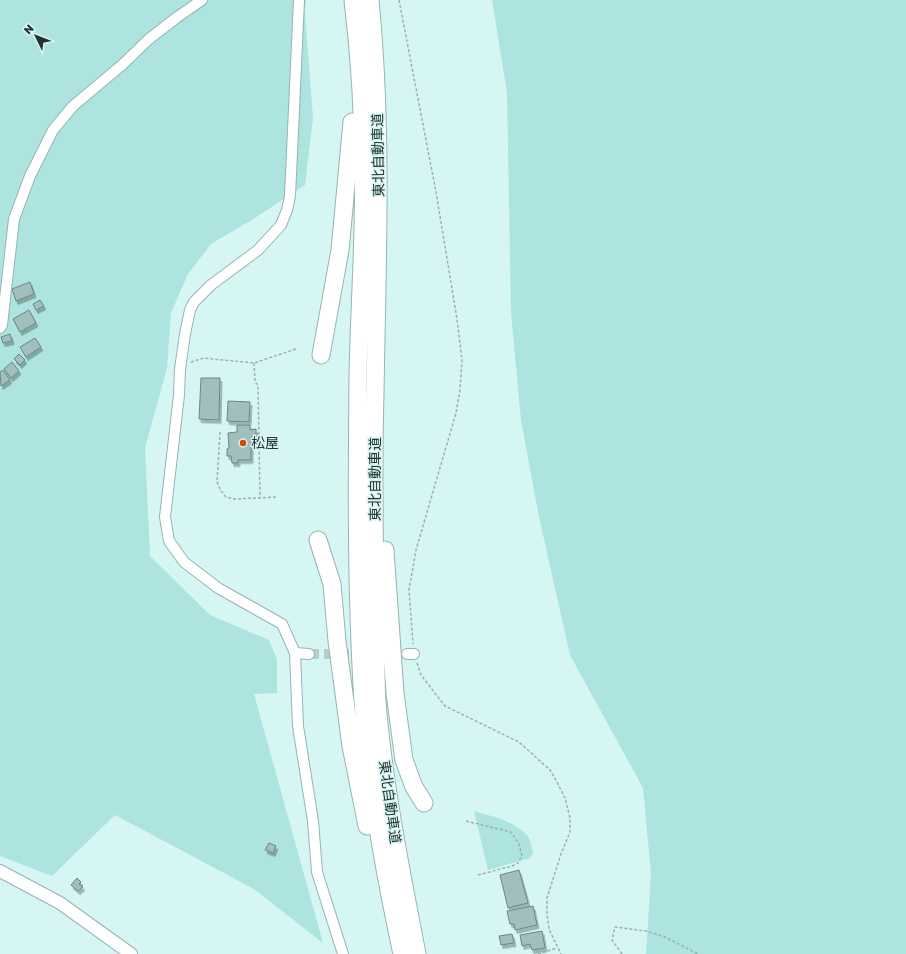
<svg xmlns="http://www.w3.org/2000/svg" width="906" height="954" font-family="'Golos Text','Noto Sans JP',sans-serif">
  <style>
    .green { fill: #ade4e0 }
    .building { fill: #a1bfbd; stroke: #6a8684; filter: url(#shadow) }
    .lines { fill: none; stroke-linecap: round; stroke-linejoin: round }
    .minor-tunnel { stroke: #b3cfcc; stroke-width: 10; stroke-dasharray: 10 5; stroke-linecap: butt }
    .minor-casing { stroke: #96b4b2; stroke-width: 12 }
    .tertiary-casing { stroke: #96b4b2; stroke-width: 14 }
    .motorway-casing { stroke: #96b4b2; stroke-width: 19 }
    .path { stroke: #99b2af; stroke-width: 1.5; stroke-dasharray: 3 2; stroke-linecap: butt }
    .minor { stroke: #fff; stroke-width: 10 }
    .tertiary { stroke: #fff; stroke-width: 12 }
    .motorway { stroke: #fff; stroke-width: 17 }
    .poi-dot { fill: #d04b06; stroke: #d6f6f3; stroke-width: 1.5 }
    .labels { text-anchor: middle; stroke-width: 3; stroke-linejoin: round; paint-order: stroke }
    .street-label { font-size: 14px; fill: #263231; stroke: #d6f6f3 }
    .poi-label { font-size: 14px; fill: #263231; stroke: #d6f6f3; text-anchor: start }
  </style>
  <defs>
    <filter id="shadow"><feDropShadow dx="2" dy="3.5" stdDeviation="0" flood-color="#0004"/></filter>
  </defs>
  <rect width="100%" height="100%" fill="#d6f6f3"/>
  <path class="green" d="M0 0H306L305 12 313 118 305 185 255 218 211 244 188 274 171 313 167 368 145 448 150 556 210 615 269 640 277 659V693L254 694 323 943 254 889 115 815 52 876 0 856Z
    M492 0H906V954H646L651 874 643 788 570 655 539 517 521 420 511 313 507 93Z
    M474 811C491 816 518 822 529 838 531 842 532 849 533 853L530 858 488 870Z"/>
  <path class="building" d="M30 282 34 294 16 301 12 289Z
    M40 300 44 306 36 310 33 304Z
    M29 310 36 323 20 332 13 319Z
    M10 334 12 341 3 343 1 337Z
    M35 338 41 347 26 357 20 347Z
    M19 354 25 360 20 365 14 359Z
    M12 362 19 371 11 378 4 369Z
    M3 370 10 380 1 386 0 372Z
    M201 378H220L219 420 199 419Z
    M228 401 250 402 249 422 227 421Z
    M237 425H250V430L256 429V437H251V460H238V463H232L231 456H227V449L229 448 228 433 237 432Z
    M269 843 276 846 273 853 265 850Z
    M519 870 528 903 508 908 500 875Z
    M77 878 81 882 79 884 83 887 78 891 71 885Z
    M533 906 537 925 515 930 514 924H510L507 911Z
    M542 931 545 948 532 950 530 944 522 946 520 935Z
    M512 934 514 943 501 945 499 936Z"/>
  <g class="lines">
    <path class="minor-tunnel" d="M309 654H365"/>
    <defs>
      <path id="minor" d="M299 0 290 196 287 210 281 225 258 250 211 285 194 302 190 310 185 334 180 369 179 395 165 517 169 541 184 562 218 588 282 624 295 653 298 726 313 821 317 872 343 954
        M0 328 2 325 14 219 30 176 53 130 73 106 122 65 149 39 176 18 202 0
        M295 653 309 654
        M407 654H414"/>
      <path id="tertiary" d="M0 871 60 903 131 954"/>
      <path id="motorway" d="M353 0C362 75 365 151 363 226 362 276 359 325 358 375 357 484 356 593 363 702 369 787 384 871 402 954
        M370 0C383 131 377 263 375 394 373 462 374 529 375 596 376 632 375 667 377 702 384 787 401 871 417 954
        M321 355 340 250 352 122
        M318 540 332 584 337 641 351 746 367 826
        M385 550 395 693 404 760 414 787 424 803"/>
    </defs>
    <use href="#minor" class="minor-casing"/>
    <use href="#tertiary" class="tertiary-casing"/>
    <use href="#motorway" class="motorway-casing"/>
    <path class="path" d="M399 0 436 192 457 319 462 360 460 390 456 413 416 550 409 590 413 644
      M191 362 204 358 254 363 296 349
      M254 363 255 382 258 385 260 498
      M220 432 217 482 221 491 226 497 234 499 278 497
      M417 663 421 675 445 706 519 742 550 770 557 782 565 798 570 818V832L561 854 547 898V913L549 929 561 954
      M466 821 511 832 519 844 522 856 518 863 512 866 478 875
      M538 954 557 948
      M622 954 612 940 615 927 646 931 665 937 698 954"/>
    <use href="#minor" class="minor"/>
    <use href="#tertiary" class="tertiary"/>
    <use href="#motorway" class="motorway"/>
  </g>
  <circle class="poi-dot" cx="243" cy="443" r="4"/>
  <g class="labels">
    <g class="street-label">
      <text transform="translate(378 155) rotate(-91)" y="5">東北自動車道</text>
      <text transform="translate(375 479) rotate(-90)" y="5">東北自動車道</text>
      <text transform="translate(390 802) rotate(82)" y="5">東北自動車道</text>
    </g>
    <g class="poi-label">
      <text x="251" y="448">松屋</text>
    </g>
  </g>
  <g transform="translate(36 36) rotate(313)" stroke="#d6f6f3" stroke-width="3" paint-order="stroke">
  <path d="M0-3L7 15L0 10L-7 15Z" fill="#263231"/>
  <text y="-6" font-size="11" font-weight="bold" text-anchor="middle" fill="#263231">N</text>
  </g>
</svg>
